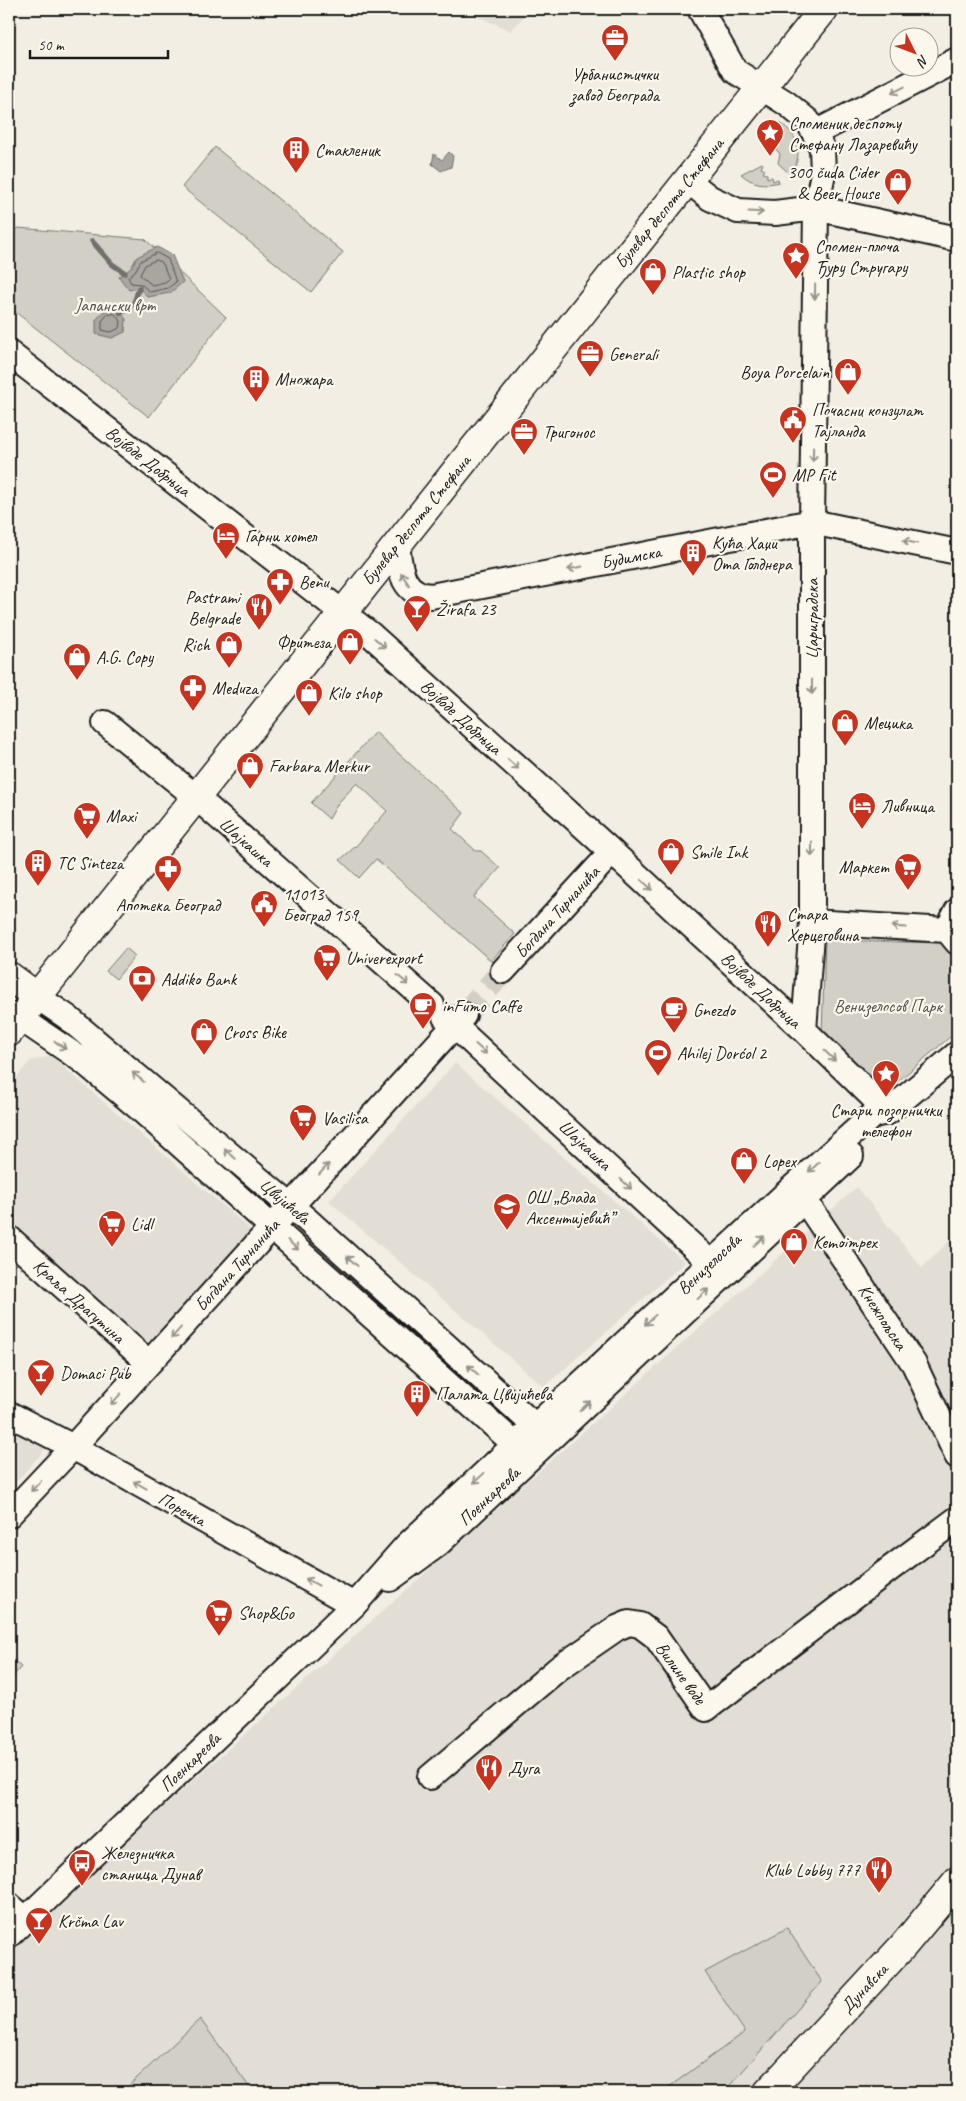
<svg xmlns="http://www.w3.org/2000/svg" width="966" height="2101" font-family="Caveat,sans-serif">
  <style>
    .built { fill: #e2ded5 }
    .green { fill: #d2cfc6; stroke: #777671 }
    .water { fill: #a9a6a0; stroke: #716f6b }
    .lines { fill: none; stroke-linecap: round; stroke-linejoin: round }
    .shore { stroke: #545351; stroke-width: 1 }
    .stream { stroke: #716f6b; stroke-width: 5.5 }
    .minor-tunnel { stroke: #d2cec6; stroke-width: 24; stroke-dasharray: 24 12; stroke-linecap: butt }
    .minor-casing { stroke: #1c1c1c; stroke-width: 28 }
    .major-casing { stroke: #1c1c1c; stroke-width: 31 }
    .minor { stroke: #fbf7ec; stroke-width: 24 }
    .major { stroke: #fbf7ec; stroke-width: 28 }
    .oneway { stroke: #97948e }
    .labels { text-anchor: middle; stroke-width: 4.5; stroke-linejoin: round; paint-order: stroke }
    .poi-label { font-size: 18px; fill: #1c1c1c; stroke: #fbf7ec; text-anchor: start }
    .street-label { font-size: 18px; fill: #1c1c1c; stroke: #fbf7ec }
    .park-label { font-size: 18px; fill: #53524f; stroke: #fbf7ec }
  </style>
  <rect width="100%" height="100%" fill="#f2eee4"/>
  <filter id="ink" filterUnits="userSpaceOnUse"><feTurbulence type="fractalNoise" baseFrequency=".02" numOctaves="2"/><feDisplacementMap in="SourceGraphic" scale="10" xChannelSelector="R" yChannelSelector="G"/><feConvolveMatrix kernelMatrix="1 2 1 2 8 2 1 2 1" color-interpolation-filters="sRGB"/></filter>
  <g filter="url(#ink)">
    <path class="built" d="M461 9H530L511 31Z
      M51 1056 253 1232 145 1351 9 1230V1087L30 1061Z
      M455 1063 685 1262 544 1387 329 1201Z
      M857 1187 922 1268 957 1233V2092H9V1945Z
      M9 1425 48 1446 9 1490Z"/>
    <path class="green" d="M780 123C799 134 804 157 790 174L778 163 780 154 774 147Z
      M215 147 343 252 311 292 182 187Z
      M762 163 763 164 761 168 765 170 763 173 767 174V178L772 177 773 181 778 179 779 182C765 186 752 184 741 174Z
      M18 228 145 239 226 317 149 417 9 307V240Z
      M375 732 464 813 452 829 476 851H481L500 868 474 897 515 934 491 961 376 859 359 878 340 860 356 846 387 811 357 783 338 803 329 819 311 803Z
      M825 940 944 943 957 958V1031L885 1092 822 1035Z
      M126 948 135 956 116 979 106 971Z
      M9 1656 21 1667 9 1681Z
      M787 1928 822 1982 724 2092H662L745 2032 705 1972Z
      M200 2019 253 2092H122Z"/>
    <path class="water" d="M449 152 453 156 451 167 441 171 432 164 434 154 442 160Z
      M157 247 172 255 183 282 170 293 148 297 139 288 129 290 119 277 131 268 137 257Z
      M117 308 126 319 125 332 112 338 96 334V320L104 311Z"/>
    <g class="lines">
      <path class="shore" d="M157 253 168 259 176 282 168 288 150 292 141 284 131 283 128 277 135 271 141 261Z
        M157 260 163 264 169 279 165 282 152 285 140 275 145 265Z
        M115 314 121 321 120 328 111 332 102 330V321L107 315Z"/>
      <path class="stream" d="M92 241 112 264 125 273
        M121 313 134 303 139 288"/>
      <path class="minor-tunnel" d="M464 1015 503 971"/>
      <defs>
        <path id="minor" d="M700 9 735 71 786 103 808 121 822 148 823 173 816 208 812 522V922L804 1030
          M815 133 957 60
          M687 180 710 198 738 211 775 213 816 208 957 239
          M9 353 370 634 612 852 804 1030 888 1112
          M397 545C400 568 401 594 431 596L812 522 957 552
          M105 723 196 797 432 1005
          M812 922 947 930 957 942
          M947 930 957 911
          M503 971 612 852
          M36 996 67 1017 306 1219 546 1436
          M445 1017 723 1274
          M20 1018 83 1061 139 1108 527 1455
          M793 1187 812 1211 914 1364 957 1456
          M9 1238 149 1363
          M9 1414 73 1447 354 1605
          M9 1515 73 1447 464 1015
          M390 1579 437 1545 851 1156
          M430 1777 559 1668 617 1628 629 1623 640 1625 656 1637 706 1709 891 1568 957 1519
          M9 1905 25 1919
          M9 1935 354 1605 407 1545 793 1187 873 1115 888 1112 957 1054"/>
        <path id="major" d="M9 976 36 996
          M9 1032 824 9
          M768 2092 903 1946 957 1881"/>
      </defs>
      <use href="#minor" class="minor-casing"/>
      <use href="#major" class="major-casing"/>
      <use href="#minor" class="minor"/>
      <use href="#major" class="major"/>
    </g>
    <defs><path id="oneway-shaft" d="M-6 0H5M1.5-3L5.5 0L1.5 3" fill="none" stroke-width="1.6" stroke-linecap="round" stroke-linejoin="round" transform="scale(1.25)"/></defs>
    <g class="oneway">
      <use href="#oneway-shaft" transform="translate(898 90) rotate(153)"/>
      <use href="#oneway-shaft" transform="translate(756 212) rotate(3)"/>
      <use href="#oneway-shaft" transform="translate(815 292) rotate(91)"/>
      <use href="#oneway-shaft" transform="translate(813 454) rotate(91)"/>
      <use href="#oneway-shaft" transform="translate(910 542) rotate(-168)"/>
      <use href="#oneway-shaft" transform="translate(575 568) rotate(169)"/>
      <use href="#oneway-shaft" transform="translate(405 579) rotate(-123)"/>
      <use href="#oneway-shaft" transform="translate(380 643) rotate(42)"/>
      <use href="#oneway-shaft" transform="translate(812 687) rotate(90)"/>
      <use href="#oneway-shaft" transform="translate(513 764) rotate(42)"/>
      <use href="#oneway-shaft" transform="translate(812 849) rotate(90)"/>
      <use href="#oneway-shaft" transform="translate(647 885) rotate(43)"/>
      <use href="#oneway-shaft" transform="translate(899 927) rotate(-177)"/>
      <use href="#oneway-shaft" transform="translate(403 980) rotate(41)"/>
      <use href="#oneway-shaft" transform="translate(60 1045) rotate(36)"/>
      <use href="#oneway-shaft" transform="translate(481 1049) rotate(42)"/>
      <use href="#oneway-shaft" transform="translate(830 1056) rotate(44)"/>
      <use href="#oneway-shaft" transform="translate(138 1077) rotate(-140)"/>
      <use href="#oneway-shaft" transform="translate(230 1154) rotate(-140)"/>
      <use href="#oneway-shaft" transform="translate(814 1167) rotate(138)"/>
      <use href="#oneway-shaft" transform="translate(324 1169) rotate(-48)"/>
      <use href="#oneway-shaft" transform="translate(626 1184) rotate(43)"/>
      <use href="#oneway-shaft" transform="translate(759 1241) rotate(-43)"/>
      <use href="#oneway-shaft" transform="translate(293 1245) rotate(42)"/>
      <use href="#oneway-shaft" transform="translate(352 1261) rotate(-138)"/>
      <use href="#oneway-shaft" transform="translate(703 1294) rotate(-43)"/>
      <use href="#oneway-shaft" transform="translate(650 1320) rotate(137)"/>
      <use href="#oneway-shaft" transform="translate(176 1333) rotate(132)"/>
      <use href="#oneway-shaft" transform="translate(473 1370) rotate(-138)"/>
      <use href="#oneway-shaft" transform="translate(116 1399) rotate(132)"/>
      <use href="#oneway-shaft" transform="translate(585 1406) rotate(-43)"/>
      <use href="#oneway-shaft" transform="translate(479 1478) rotate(137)"/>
      <use href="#oneway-shaft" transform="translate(140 1485) rotate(-151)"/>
      <use href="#oneway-shaft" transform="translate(36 1486) rotate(133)"/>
      <use href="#oneway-shaft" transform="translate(312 1582) rotate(-151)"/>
    </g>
  </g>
  <defs>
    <symbol id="office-pin" viewBox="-11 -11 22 30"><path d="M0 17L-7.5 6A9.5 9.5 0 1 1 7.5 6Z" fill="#c8321e" stroke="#fbf7ec"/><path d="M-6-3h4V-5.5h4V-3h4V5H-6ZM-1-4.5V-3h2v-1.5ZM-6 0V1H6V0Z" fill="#fff"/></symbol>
    <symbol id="sight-pin" viewBox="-11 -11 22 30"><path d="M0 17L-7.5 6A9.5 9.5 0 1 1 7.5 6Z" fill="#c8321e" stroke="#fbf7ec"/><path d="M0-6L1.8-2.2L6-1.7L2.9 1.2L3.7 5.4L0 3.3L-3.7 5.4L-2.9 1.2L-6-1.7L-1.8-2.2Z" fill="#fff"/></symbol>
    <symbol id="building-pin" viewBox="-11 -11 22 30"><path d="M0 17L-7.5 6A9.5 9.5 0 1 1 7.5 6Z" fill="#c8321e" stroke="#fbf7ec"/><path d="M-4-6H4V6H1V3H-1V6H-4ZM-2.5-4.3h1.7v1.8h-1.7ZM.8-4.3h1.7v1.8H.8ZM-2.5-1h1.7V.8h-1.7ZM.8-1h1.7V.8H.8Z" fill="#fff"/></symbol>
    <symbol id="shop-pin" viewBox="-11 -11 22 30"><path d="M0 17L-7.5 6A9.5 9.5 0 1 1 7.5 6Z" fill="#c8321e" stroke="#fbf7ec"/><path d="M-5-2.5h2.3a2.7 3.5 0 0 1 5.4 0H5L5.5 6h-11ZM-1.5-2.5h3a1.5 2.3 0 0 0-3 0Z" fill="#fff"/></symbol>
    <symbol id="civic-pin" viewBox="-11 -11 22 30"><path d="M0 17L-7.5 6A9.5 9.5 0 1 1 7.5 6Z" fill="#c8321e" stroke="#fbf7ec"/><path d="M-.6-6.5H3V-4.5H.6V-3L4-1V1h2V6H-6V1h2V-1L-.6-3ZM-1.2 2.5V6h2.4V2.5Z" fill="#fff"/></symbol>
    <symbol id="stadium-pin" viewBox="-11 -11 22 30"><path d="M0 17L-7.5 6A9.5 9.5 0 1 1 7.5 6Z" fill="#c8321e" stroke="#fbf7ec"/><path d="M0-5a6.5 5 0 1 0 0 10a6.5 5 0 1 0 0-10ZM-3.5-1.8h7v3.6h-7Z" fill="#fff"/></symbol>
    <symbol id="hotel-pin" viewBox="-11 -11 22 30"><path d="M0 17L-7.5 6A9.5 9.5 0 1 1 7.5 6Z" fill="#c8321e" stroke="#fbf7ec"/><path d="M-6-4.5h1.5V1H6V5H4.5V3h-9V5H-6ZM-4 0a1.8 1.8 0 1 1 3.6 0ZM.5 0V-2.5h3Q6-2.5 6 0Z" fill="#fff"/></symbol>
    <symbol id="pharmacy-pin" viewBox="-11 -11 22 30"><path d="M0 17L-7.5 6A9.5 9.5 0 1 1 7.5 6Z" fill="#c8321e" stroke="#fbf7ec"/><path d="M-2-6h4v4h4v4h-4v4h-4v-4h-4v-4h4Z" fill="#fff"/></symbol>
    <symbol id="restaurant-pin" viewBox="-11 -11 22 30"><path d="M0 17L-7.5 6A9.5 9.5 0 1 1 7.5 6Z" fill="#c8321e" stroke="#fbf7ec"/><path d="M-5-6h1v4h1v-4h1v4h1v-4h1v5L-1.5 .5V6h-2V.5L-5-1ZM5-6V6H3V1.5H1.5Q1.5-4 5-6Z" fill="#fff"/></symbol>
    <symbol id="bar-pin" viewBox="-11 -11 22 30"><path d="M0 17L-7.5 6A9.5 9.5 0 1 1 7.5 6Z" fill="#c8321e" stroke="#fbf7ec"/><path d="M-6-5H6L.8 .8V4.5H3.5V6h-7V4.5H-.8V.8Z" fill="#fff"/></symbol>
    <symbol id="supermarket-pin" viewBox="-11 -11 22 30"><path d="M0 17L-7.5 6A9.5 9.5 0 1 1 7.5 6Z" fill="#c8321e" stroke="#fbf7ec"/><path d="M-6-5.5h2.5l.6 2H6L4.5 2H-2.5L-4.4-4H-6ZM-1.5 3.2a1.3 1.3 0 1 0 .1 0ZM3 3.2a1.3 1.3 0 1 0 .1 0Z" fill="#fff"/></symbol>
    <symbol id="bank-pin" viewBox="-11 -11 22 30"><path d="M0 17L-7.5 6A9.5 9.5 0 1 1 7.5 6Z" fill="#c8321e" stroke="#fbf7ec"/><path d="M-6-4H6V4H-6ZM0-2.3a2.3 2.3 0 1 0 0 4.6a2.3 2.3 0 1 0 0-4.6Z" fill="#fff"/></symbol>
    <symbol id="cafe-pin" viewBox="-11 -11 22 30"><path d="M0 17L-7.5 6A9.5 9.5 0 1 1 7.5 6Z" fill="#c8321e" stroke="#fbf7ec"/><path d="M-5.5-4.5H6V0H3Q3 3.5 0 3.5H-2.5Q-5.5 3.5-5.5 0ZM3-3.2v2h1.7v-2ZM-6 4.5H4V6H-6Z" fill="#fff"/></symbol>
    <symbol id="school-pin" viewBox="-11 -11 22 30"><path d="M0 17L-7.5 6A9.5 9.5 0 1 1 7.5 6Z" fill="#c8321e" stroke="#fbf7ec"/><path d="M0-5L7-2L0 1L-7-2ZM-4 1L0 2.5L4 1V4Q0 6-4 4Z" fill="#fff"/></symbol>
    <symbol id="bus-pin" viewBox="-11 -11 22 30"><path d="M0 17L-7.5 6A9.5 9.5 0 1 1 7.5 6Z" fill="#c8321e" stroke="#fbf7ec"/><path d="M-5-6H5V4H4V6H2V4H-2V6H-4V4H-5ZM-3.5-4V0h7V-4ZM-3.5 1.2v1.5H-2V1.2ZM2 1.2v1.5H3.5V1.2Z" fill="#fff"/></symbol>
  </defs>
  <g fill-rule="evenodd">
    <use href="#office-pin" x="599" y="22" width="32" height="43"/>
    <use href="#sight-pin" x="754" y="117" width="32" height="43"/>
    <use href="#building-pin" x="280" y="134" width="32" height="43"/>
    <use href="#shop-pin" x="882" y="166" width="32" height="43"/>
    <use href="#sight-pin" x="780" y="240" width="32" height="43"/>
    <use href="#shop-pin" x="637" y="256" width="32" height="43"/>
    <use href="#office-pin" x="574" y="338" width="32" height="43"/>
    <use href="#shop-pin" x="832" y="356" width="32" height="43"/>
    <use href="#building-pin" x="240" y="363" width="32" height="43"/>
    <use href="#civic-pin" x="777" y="404" width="32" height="43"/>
    <use href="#office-pin" x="508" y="416" width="32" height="43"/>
    <use href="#stadium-pin" x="757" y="459" width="32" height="43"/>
    <use href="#hotel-pin" x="210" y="520" width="32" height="43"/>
    <use href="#building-pin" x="677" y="537" width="32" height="43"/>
    <use href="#pharmacy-pin" x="264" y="566" width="32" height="43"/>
    <use href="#restaurant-pin" x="243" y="591" width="32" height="43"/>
    <use href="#bar-pin" x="401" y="593" width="32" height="43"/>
    <use href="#shop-pin" x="334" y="626" width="32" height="43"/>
    <use href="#shop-pin" x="213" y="629" width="32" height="43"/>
    <use href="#shop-pin" x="61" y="641" width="32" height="43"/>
    <use href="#pharmacy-pin" x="177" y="672" width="32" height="43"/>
    <use href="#shop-pin" x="293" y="677" width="32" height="43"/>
    <use href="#shop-pin" x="829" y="707" width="32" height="43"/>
    <use href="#shop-pin" x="234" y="750" width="32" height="43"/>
    <use href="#hotel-pin" x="846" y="790" width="32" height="43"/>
    <use href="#supermarket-pin" x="71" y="800" width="32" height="43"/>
    <use href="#shop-pin" x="655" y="836" width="32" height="43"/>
    <use href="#building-pin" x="22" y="847" width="32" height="43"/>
    <use href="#supermarket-pin" x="892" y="851" width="32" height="43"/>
    <use href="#pharmacy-pin" x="152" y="853" width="32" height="43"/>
    <use href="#civic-pin" x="248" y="888" width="32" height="43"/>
    <use href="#restaurant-pin" x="752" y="908" width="32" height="43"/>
    <use href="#supermarket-pin" x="311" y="942" width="32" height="43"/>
    <use href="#bank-pin" x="126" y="963" width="32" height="43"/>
    <use href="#cafe-pin" x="407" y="990" width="32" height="43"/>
    <use href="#cafe-pin" x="658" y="994" width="32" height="43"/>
    <use href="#shop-pin" x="188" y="1016" width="32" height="43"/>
    <use href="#stadium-pin" x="642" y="1037" width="32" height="43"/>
    <use href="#sight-pin" x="870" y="1058" width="32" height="43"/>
    <use href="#supermarket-pin" x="287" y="1102" width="32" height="43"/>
    <use href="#shop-pin" x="728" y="1145" width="32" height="43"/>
    <use href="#school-pin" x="491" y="1191" width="32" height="43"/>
    <use href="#supermarket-pin" x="96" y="1208" width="32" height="43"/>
    <use href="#shop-pin" x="778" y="1226" width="32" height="43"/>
    <use href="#bar-pin" x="25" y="1357" width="32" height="43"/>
    <use href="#building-pin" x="401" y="1378" width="32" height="43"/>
    <use href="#supermarket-pin" x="203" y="1597" width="32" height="43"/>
    <use href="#restaurant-pin" x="473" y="1752" width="32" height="43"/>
    <use href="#bus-pin" x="66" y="1847" width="32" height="43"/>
    <use href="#restaurant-pin" x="863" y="1854" width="32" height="43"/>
    <use href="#bar-pin" x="23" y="1905" width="32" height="43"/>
  </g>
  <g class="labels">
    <g class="poi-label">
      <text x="615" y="80" text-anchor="middle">Урбанистички<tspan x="615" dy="21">завод Београда</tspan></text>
      <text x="789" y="129">Споменик деспоту<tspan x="789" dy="21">Стефану Лазаревићу</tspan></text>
      <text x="315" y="156">Стакленик</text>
      <text x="879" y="178" text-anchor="end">300 čuda Cider<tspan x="879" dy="21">&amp; Beer House</tspan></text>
      <text x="815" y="252">Спомен-плоча<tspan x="815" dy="21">Ђуру Стругару</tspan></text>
      <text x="672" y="278">Plastic shop</text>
      <text x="609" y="360">Generali</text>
      <text x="829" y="378" text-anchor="end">Boya Porcelain</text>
      <text x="275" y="385">Множара</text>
      <text x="812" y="416">Почасни конзулат<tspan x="812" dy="21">Тајланда</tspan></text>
      <text x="543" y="438">Тригонос</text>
      <text x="792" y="481">MP Fit</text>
      <text x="245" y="542">Гарни хотел</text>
      <text x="712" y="549">Кућа Хаџи<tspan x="712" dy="21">Ота Голднера</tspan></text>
      <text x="299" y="588">Benu</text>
      <text x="240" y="603" text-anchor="end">Pastrami<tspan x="240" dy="21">Belgrade</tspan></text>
      <text x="436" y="615">Žirafa 23</text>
      <text x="331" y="648" text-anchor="end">Фритеза</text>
      <text x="210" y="651" text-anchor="end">Rich</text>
      <text x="96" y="663">A.G. Copy</text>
      <text x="212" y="694">Meduza</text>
      <text x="328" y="699">Kilo shop</text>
      <text x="864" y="729">Мецика</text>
      <text x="269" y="772">Farbara Merkur</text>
      <text x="881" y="812">Ливница</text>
      <text x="106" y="822">Maxi</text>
      <text x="690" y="858">Smile Ink</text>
      <text x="57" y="869">TC Sinteza</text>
      <text x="889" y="873" text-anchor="end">Маркет</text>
      <text x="283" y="900">11013<tspan x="283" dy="21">Београд 159</tspan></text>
      <text x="168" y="911" text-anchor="middle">Апотека Београд</text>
      <text x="787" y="920">Стара<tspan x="787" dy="21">Херцеговина</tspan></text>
      <text x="346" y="964">Univerexport</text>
      <text x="161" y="985">Addiko Bank</text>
      <text x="442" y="1012">inFumo Caffe</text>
      <text x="693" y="1016">Gnezdo</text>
      <text x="223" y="1038">Cross Bike</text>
      <text x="677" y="1059">Ahilej Dorćol 2</text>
      <text x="886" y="1116" text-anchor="middle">Стари позорнички<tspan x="886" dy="21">телефон</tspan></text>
      <text x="322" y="1124">Vasilisa</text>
      <text x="763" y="1167">Lopex</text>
      <text x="526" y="1203">ОШ „Влада<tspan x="526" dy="21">Аксентијевић”</tspan></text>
      <text x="131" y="1230">Lidl</text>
      <text x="813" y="1248">Kemoimpex</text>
      <text x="60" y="1379">Domaci Pub</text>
      <text x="436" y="1400">Палата Цвијићева</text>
      <text x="238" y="1619">Shop&amp;Go</text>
      <text x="508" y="1774">Дуга</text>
      <text x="101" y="1859">Железничка<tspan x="101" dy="21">станица Дунав</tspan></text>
      <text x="860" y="1876" text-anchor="end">Klub Lobby 777</text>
      <text x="58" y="1927">Krčma Lav</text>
    </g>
    <g class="street-label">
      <text transform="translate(669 203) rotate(-51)" y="6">Булевар деспота Стефана</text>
      <text transform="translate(148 461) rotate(38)" y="6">Војводе Добрњца</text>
      <text transform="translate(416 520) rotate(-51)" y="6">Булевар деспота Стефана</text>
      <text transform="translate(631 557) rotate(-11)" y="6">Будимска</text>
      <text transform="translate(812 619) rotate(-90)" y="6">Цариградска</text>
      <text transform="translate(461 717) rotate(42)" y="6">Војводе Добрњца</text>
      <text transform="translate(246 842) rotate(41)" y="6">Шајкашка</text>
      <text transform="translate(557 912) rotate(-48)" y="6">Богдана Тирнанића</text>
      <text transform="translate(761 990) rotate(43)" y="6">Војводе Добрњца</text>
      <text transform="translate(585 1145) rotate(43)" y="6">Шајкашка</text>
      <text transform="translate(285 1201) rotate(41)" y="6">Цвијићева</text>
      <text transform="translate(709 1264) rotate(-43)" y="6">Венизелосова</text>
      <text transform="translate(237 1265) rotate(-48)" y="6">Богдана Тирнанића</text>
      <text transform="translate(79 1301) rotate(42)" y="6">Краља Драгутина</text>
      <text transform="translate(883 1317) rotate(57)" y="6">Кнежпољска</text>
      <text transform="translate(489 1496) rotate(-43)" y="6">Поенкареова</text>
      <text transform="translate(182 1509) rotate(29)" y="6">Поречка</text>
      <text transform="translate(681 1673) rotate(54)" y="6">Вилине воде</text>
      <text transform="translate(190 1762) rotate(-44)" y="6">Поенкареова</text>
      <text transform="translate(864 1988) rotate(-47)" y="6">Дунавска</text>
    </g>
    <g class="park-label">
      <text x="115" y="311">Јапански врт</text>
      <text x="888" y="1012">Венизелосов Парк</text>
    </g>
  </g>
  <rect width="966" height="2101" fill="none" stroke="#fbf7ec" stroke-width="30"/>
  <rect x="15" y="15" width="936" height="2071" fill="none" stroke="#1c1c1c" stroke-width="2" filter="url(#ink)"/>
  <g transform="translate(914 52) rotate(132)"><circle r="24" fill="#fbf7ec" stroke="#a29f99"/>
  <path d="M0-4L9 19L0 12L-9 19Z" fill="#c8321e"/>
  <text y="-8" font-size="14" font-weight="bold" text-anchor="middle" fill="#1c1c1c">N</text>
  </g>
  <path d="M30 50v8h138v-8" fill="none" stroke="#1c1c1c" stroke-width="2.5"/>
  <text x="38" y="50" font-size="15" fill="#1c1c1c" stroke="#fbf7ec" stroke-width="4" paint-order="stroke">50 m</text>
</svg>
